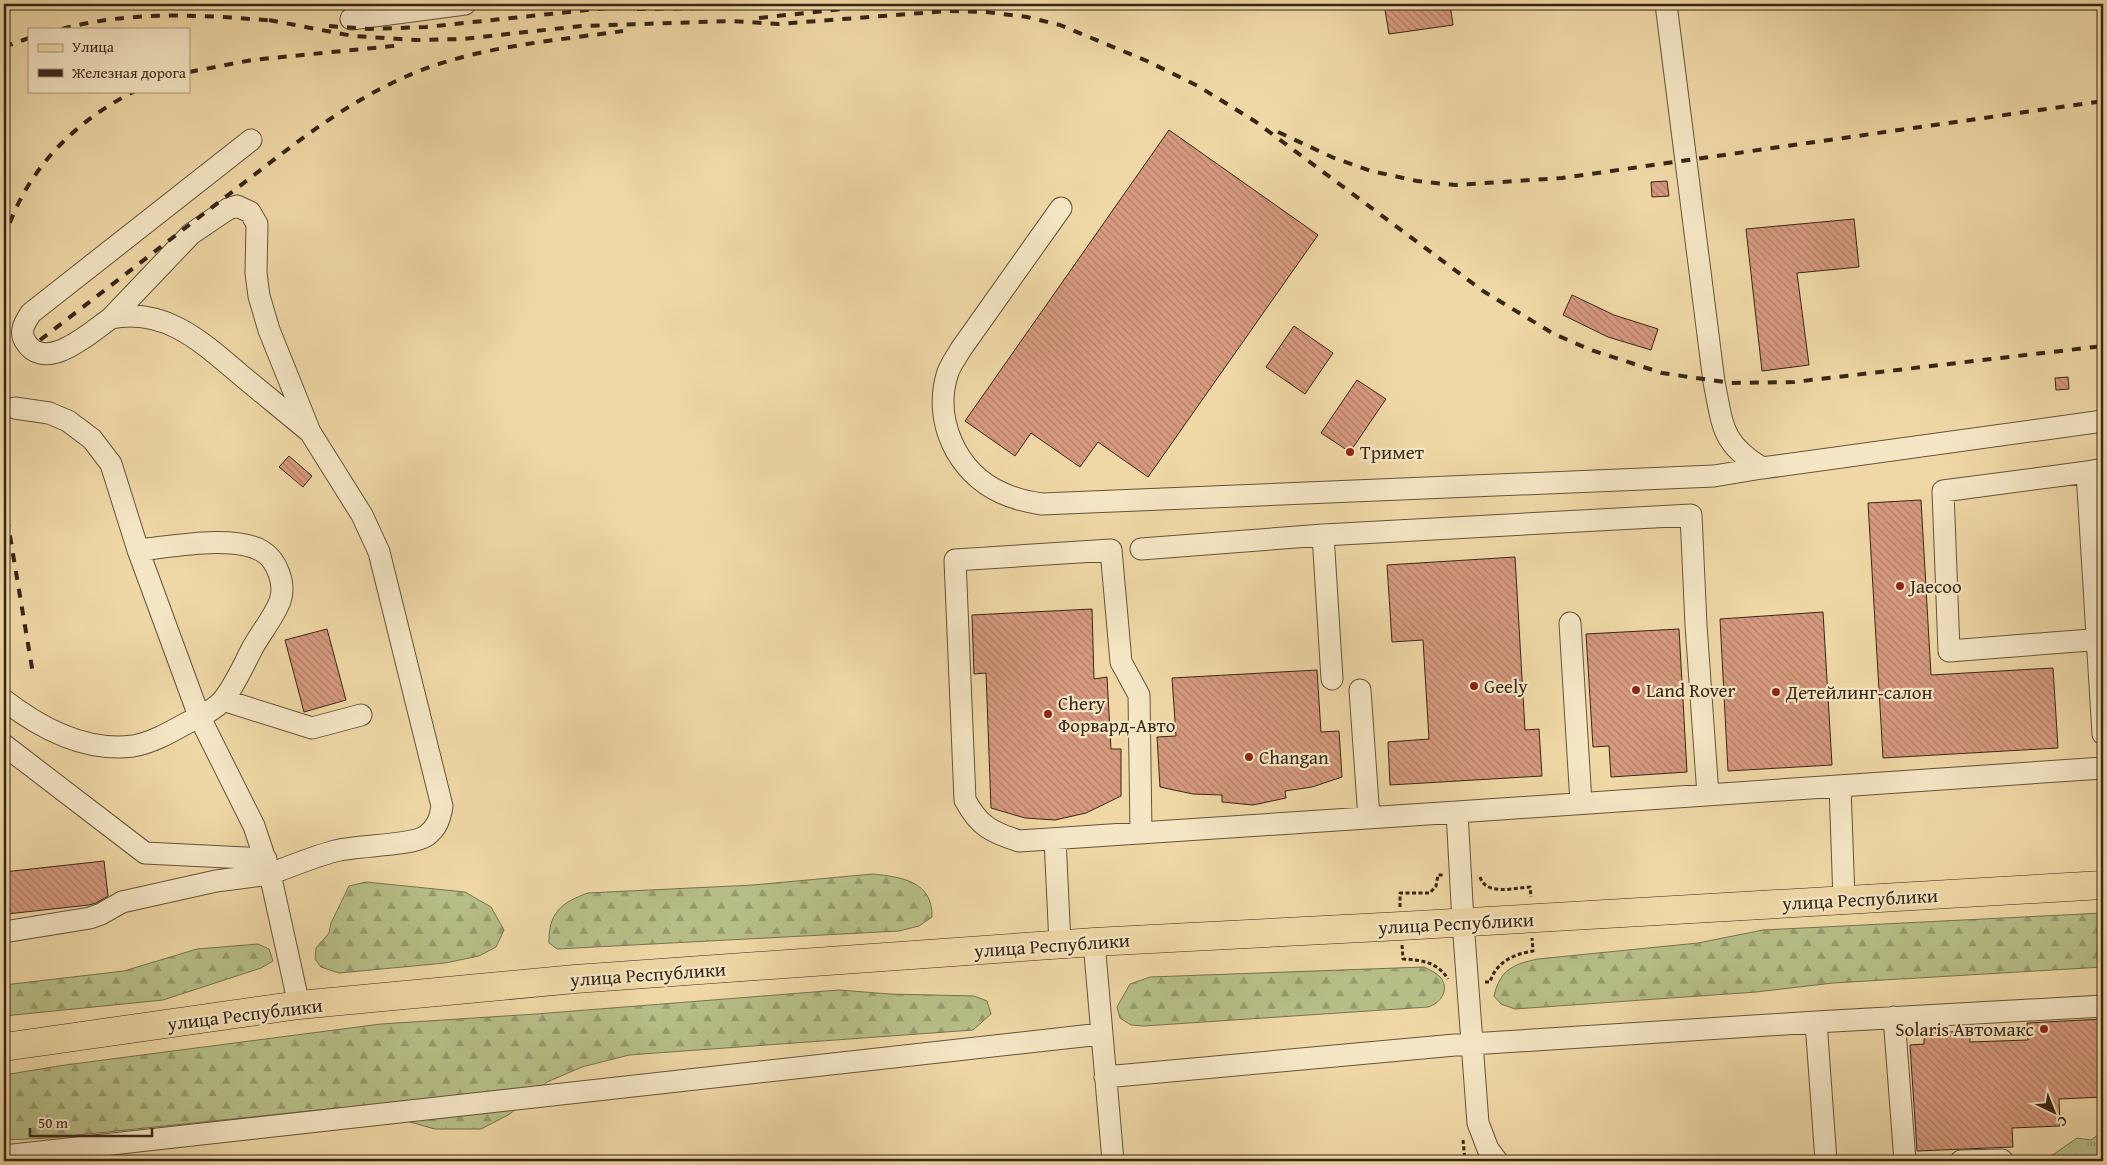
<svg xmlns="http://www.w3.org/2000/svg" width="2107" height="1165" font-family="'Gentium Book Plus',serif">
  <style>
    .grass { fill: url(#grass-tufts); stroke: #78724f }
    .forest { fill: url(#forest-firs); stroke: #78724f }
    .building { fill: url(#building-back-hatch); stroke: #382616 }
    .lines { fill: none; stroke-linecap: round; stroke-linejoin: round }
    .minor-casing { stroke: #66523a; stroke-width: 23 }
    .major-casing { stroke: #382616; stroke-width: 29 }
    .path { stroke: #382616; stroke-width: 3; stroke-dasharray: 4 2.5; stroke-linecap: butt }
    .minor { stroke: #f5e6c5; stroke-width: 21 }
    .major { stroke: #efd8a6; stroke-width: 28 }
    .rail { stroke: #382616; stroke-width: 4; stroke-dasharray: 9 9; stroke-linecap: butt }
    .poi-dot { fill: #8f2418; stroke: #f5e6c5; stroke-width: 2 }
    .labels { text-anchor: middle; stroke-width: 4.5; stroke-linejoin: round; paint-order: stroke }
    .poi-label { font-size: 19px; fill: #382616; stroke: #f5e6c5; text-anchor: start }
    .street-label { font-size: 19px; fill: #382616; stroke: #f5e6c5 }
  </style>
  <defs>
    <pattern id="grass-tufts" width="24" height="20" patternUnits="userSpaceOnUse" patternTransform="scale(1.25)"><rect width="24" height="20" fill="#b7bf88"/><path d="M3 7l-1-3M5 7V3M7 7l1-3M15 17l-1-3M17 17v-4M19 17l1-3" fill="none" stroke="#969b6e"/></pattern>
    <pattern id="forest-firs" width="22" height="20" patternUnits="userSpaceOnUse" patternTransform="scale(1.25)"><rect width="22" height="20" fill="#b7bf88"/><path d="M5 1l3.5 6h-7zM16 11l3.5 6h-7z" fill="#969b6e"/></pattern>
    <pattern id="building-back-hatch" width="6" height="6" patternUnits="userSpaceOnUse" patternTransform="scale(1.25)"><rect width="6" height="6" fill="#d79a7f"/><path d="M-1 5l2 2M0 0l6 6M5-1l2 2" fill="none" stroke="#af7d67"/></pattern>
  </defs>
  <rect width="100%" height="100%" fill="#efd8a6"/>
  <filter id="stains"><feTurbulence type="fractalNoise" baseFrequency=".004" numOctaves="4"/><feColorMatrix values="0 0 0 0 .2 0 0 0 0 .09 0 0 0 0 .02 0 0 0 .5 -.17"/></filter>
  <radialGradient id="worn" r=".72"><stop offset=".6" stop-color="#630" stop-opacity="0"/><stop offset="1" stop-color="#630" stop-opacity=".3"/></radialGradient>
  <path class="grass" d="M2103 1131V1161H2044L2077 1138 2091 1140Z"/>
  <path class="forest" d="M873 874C901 877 933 881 932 917L919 926 899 931 557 949 549 943C548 913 562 902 588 893L753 885Z
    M366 882 465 892 491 907 504 930 496 947 479 956 445 963 339 973 321 967 315 959 316 948 329 933 331 923 349 886Z
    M2103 913V967L1833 983 1756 992 1515 1009 1501 1004 1494 996C1500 970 1513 964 1538 959L1698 943 1763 930Z
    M258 944 269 949 273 961 261 968 163 1000 4 1016V985L124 971 197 949Z
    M1424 967C1430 970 1437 973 1441 978 1450 990 1440 1004 1428 1007L1144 1026 1131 1025 1120 1018 1117 1007 1130 984 1150 977Z
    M839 990 890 994 974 996 987 1001 991 1014 973 1030 629 1055 582 1067 547 1082 510 1114 481 1129H435L381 1114 328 1109 49 1138 4 1140V1075L65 1065 381 1024 536 1014Z"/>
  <path class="building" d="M1384 4H1450L1453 25 1389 34Z
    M1169 130 1318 235 1148 477 1098 442 1080 467 1031 433 1015 456 965 421Z
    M1667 181 1669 196 1652 197 1651 182Z
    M1854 219 1859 267 1797 273 1809 365 1762 371 1746 229Z
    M1572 295 1614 315 1658 329 1651 350 1608 337 1563 315Z
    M1294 326 1333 353 1305 394 1266 367Z
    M2068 377 2069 389 2056 390 2055 378Z
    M1357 380 1386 399 1350 452 1321 433Z
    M289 456 312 476 303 487 279 467Z
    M1921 500 1931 675 2053 668 2058 748 1883 758 1868 503Z
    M1515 557 1525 730 1539 729 1542 776 1390 785 1388 742 1429 739 1423 640 1392 642 1387 565Z
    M1092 609 1094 679 1107 677 1111 749H1121V796L1086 813 1055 820 1025 818 991 808 986 673 974 674 972 615Z
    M1823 612 1832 765 1728 771 1720 619Z
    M327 629 346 700 304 712 285 640Z
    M1679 629 1687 772 1611 777 1609 746 1593 747 1586 634Z
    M1317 670 1321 732 1339 731 1342 777 1312 787 1285 791 1286 798 1253 805 1222 802V795L1193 794 1160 787 1157 737 1176 736 1172 678Z
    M104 861 108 896 96 903 89 905 7 914 4 872Z
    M2103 1019V1097L2059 1099 2060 1126 2012 1128 2013 1147 1917 1151 1910 1045 1924 1044V1033L1970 1031V1042L2028 1040 2027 1023Z"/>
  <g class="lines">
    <defs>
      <path id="minor" d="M1666 4 1714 382C1723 426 1721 443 1762 468L2103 421
        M351 19 465 4
        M1061 208 961 349C957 356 951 364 948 372 932 420 957 473 1002 493 1015 499 1028 502 1042 504L1714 476 1762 468
        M111 318C91 332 45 375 25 341 19 331 25 322 31 313L251 140
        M2103 469 2087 472 2103 734
        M2087 472 1943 491 1949 651 2103 639
        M1323 535 1332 679
        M1141 549 1323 535 1691 515 1696 625 1708 795
        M1570 623 1581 803
        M1360 690 1369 818
        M4 700C40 728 85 752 133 746 151 743 169 733 185 724 197 718 215 710 223 700 235 685 244 664 253 647 261 633 275 615 280 601 286 584 277 560 262 551 233 534 170 547 138 550
        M223 700 312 728 361 715
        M4 745 145 853 266 859
        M1840 786 1844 900
        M1141 833 1139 695 1121 662 1111 550 955 560 965 800C979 826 991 832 1019 841L1457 812
        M1055 839 1060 944
        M4 932 90 918 101 914 122 902 216 881 270 874 254 826 199 716 138 550 111 464 92 439 68 421 49 413 15 408
        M1094 942 1113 1161
        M299 1005 270 874C291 866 313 857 335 851 358 845 411 846 426 836 437 828 440 819 442 806L379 552 362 515 310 432 269 330 259 296 256 273 257 224 250 212 237 206 228 209 191 234 111 318C166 307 203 343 242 376 265 395 287 413 310 432
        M1894 1017 1905 1161
        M1816 1022 1826 1161
        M1105 1077 1455 1045 1816 1022 2103 1006
        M4 1156 1101 1034
        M1497 1161 1488 1149 1478 1123 1463 922 1457 812 2103 768
        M1961 1161 2002 1160"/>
      <path id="major" d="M4 1047 299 1005 575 979 1094 942 1401 926 2103 885"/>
    </defs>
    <use href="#minor" class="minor-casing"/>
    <use href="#major" class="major-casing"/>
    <path class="path" d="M1480 877C1486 896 1514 888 1530 887L1531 897
      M1400 907V893H1430L1436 886 1438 875H1443
      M1402 945 1403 959C1422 960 1437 962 1448 979
      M1485 982H1490C1496 962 1514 954 1533 951L1532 938
      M1463 1140 1465 1161"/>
    <use href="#minor" class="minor"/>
    <use href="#major" class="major"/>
    <path class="rail" d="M637 9 703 8 739 4
      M759 18 889 4
      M269 20 353 36 416 40 463 39 581 26 732 21 778 24 948 11 986 12 1027 17 1060 25 1147 61 1198 86 1256 122 1483 291 1554 334 1591 350 1662 373 1731 383 1794 382 2103 346
      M329 26 369 29 426 27 645 4
      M62 29C132 10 205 15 276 21
      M4 47 29 38
      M189 72 252 60 403 45
      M1278 132 1334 158 1371 171 1417 181 1455 185 1562 178 2103 101
      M4 240C24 172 73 122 135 91
      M40 340C104 291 168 241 232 192 287 150 341 105 405 77 471 47 552 41 623 31
      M4 500 33 674"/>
  </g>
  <g class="poi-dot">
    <circle cx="1350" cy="452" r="5"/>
    <circle cx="1900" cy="586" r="5"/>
    <circle cx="1474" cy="686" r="5"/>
    <circle cx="1636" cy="690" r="5"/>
    <circle cx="1776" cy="692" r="5"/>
    <circle cx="1048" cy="714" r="5"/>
    <circle cx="1249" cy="757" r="5"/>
    <circle cx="2044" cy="1029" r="5"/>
  </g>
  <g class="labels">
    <g class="poi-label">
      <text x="1360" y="459">Тримет</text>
      <text x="1910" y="593">Jaecoo</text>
      <text x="1484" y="693">Geely</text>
      <text x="1646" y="697">Land Rover</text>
      <text x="1786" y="699">Детейлинг-салон</text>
      <text x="1058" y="710">Chery<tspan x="1058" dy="22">Форвард-Авто</tspan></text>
      <text x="1259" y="764">Changan</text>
      <text x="2034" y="1036" text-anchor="end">Solaris Автомакс</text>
    </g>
    <g class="street-label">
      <text transform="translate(1860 899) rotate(-3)" y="7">улица Республики</text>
      <text transform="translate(1456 923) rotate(-3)" y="7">улица Республики</text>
      <text transform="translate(1052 945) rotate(-4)" y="7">улица Республики</text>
      <text transform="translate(648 974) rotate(-4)" y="7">улица Республики</text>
      <text transform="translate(245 1014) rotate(-7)" y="7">улица Республики</text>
    </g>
  </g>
  <rect width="2107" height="1165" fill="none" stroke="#efd8a6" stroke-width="20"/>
  <rect x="5" y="5" width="2097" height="1155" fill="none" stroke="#382616" stroke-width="2.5"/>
  <rect x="10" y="10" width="2087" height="1145" fill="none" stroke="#382616"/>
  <rect x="28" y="28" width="162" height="65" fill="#f5e6c5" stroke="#a9997f"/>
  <rect x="38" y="44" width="25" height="8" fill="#efd8a6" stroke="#a9997f"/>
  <text x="72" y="52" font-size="15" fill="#382616">Улица</text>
  <rect x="38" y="69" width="25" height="8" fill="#382616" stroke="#a9997f"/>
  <text x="72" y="78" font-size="15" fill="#382616">Железная дорога</text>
  <g transform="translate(2054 1112) rotate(137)" stroke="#f5e6c5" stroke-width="4" paint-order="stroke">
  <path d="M0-4L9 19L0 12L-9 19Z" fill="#382616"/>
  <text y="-8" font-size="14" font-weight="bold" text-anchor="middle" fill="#382616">С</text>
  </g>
  <path d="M30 1128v8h122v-8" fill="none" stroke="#382616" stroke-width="2.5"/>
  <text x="38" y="1128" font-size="15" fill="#382616" stroke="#f5e6c5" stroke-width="4" paint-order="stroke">50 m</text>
  <rect width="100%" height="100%" filter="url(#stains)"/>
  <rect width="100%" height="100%" fill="url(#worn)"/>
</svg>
